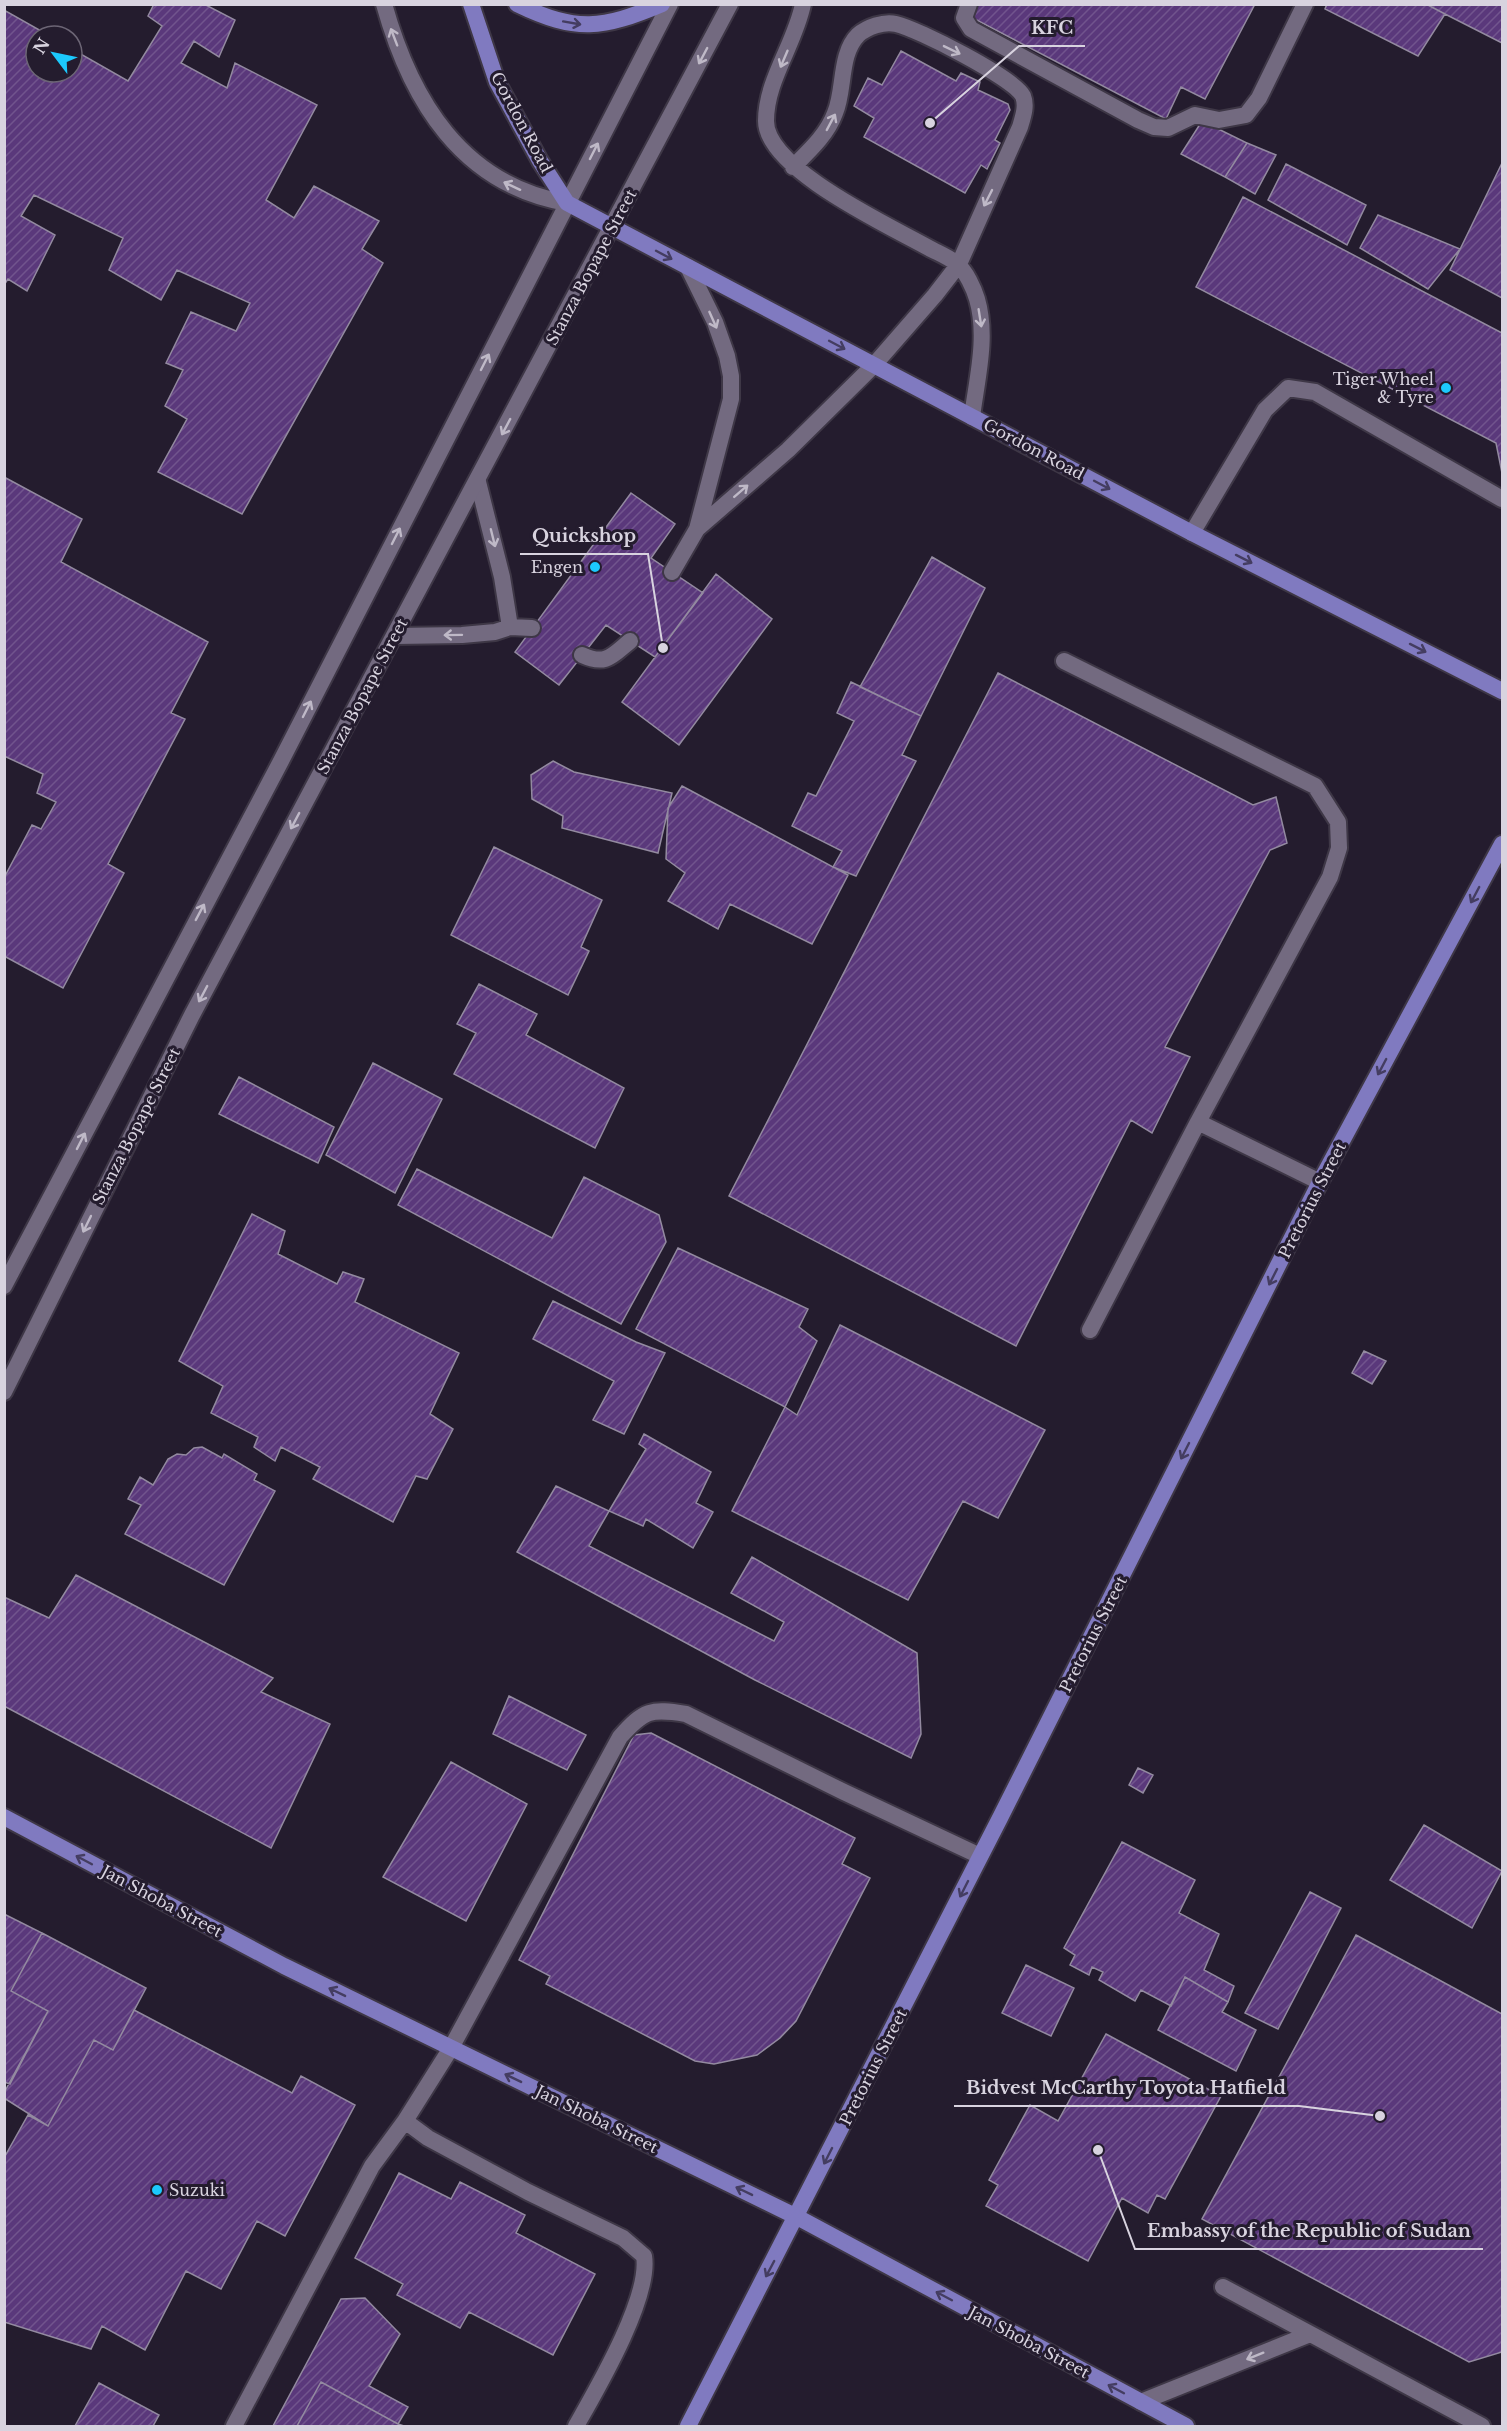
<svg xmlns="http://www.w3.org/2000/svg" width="1507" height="2431" font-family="'Libre Baskerville',serif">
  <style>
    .building { fill: url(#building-hatch); stroke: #938aa0; stroke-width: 1.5 }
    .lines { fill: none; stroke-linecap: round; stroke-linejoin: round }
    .service-casing { stroke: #3e3746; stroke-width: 20 }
    .minor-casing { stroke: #3e3746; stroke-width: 20 }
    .secondary-casing { stroke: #3e3746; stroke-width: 20 }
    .primary-casing { stroke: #3e3746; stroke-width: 20 }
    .service { stroke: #736a80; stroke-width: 16 }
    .minor { stroke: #736a80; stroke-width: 16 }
    .secondary { stroke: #736a80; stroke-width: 16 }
    .primary { stroke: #807ac0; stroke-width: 16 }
    .oneway { stroke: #443d61 }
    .oneway2 { stroke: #bfb9c7 }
    .poi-dot { fill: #1cc9fc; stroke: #241c2e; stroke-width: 2 }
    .labels { text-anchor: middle; stroke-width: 6; stroke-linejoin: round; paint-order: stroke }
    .street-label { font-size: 16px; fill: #d8d3df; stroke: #241c2e }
    .poi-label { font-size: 16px; fill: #d8d3df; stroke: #241c2e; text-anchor: end }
    .leader { fill: none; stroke: #d8d3df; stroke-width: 2 }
    .callout-dot { fill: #d8d3df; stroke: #241c2e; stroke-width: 2 }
    .callout-label { font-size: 18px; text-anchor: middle; font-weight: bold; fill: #d8d3df; stroke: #241c2e; stroke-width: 6; stroke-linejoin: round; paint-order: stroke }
  </style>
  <defs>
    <pattern id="building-hatch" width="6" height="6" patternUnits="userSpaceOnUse" patternTransform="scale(1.5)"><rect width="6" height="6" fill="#5a387b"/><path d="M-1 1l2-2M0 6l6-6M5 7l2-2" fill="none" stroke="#71548d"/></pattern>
  </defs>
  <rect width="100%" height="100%" fill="#241c2e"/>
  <path class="building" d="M154 4H204L235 20 219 57 194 41 181 63 227 88 235 63 317 105 266 200 294 218 314 186 379 221 362 249 383 263 242 514 158 472 187 419 165 406 183 370 166 363 191 312 236 331 250 303 177 270 161 300 109 270 123 238 34 195 21 216 55 235 27 291 8 279 4 285V10L50 36H36V72H72V49L128 81 162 26 148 16Z
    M973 4H1255L1205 99 1181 87 1166 119 967 15Z
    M1327 4H1426L1445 14 1418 56 1325 9Z
    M1426 4H1502V43L1445 14Z
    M901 51 956 81 961 73 980 82 978 90 1008 104 1010 110 995 140 1000 143 987 169 981 165 965 193 864 137 874 118 854 106 868 78 882 85Z
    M1202 121 1247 143 1225 177 1181 154Z
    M1247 143 1276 155 1255 194 1225 177Z
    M1502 163V298L1450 270Z
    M1286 164 1366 205 1347 245 1268 200Z
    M1243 197 1502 333V473L1496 443 1196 287Z
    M1378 215 1460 249 1428 289 1360 248Z
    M4 477 82 519 61 562 208 642 171 713 185 719 108 864 124 873 63 988 4 956V878L32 825 41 829 56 802 37 793 43 774 4 756Z
    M631 493 675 524 651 558 703 593 655 657 606 625 559 685 515 652Z
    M932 557 985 588 921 716 860 687Z
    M716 574 772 619 679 745 622 702Z
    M998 673 1253 805 1276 797 1287 843 1270 850 1165 1047 1190 1057 1152 1133 1131 1120 1016 1346 729 1196Z
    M851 682 921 716 902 755 916 761 856 876 833 867 842 851 792 826 808 793 816 796 854 721 837 713Z
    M553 761 574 772 672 793 658 853 562 828 563 816 532 799 531 775Z
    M682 786 848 875 812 944 730 904 718 929 668 901 685 873 666 859 668 808Z
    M494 847 602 900 581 947 589 951 568 995 451 935Z
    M479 984 537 1014 526 1035 624 1088 595 1148 454 1074 476 1033 457 1024Z
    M373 1063 442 1099 395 1193 326 1155Z
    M239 1077 334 1127 318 1163 219 1114Z
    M417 1169 552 1238 584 1177 659 1215 666 1242 621 1324 398 1205Z
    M252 1214 285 1231 278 1254 337 1284 343 1272 364 1279 355 1302 459 1353 430 1414 453 1429 427 1479 416 1476 393 1522 313 1479 320 1467 281 1447 275 1461 254 1447 258 1437 211 1413 223 1386 179 1361Z
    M678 1248 808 1309 799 1327 817 1341 785 1407 636 1329Z
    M553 1301 636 1342 665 1353 624 1434 593 1420 614 1381 533 1339Z
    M840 1325 1045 1430 998 1518 963 1501 908 1600 732 1511 785 1407 797 1415Z
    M1364 1351 1386 1361 1372 1384 1352 1373Z
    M644 1434 711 1472 696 1503 713 1512 693 1548 646 1519 643 1526 609 1511 646 1449 639 1444Z
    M202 1447 222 1458 224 1454 257 1474 254 1480 275 1491 224 1585 125 1534 141 1505 128 1499 140 1477 153 1485 168 1459 177 1454 186 1455 194 1448Z
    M556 1486 609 1511 589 1546 774 1641 784 1622 731 1593 752 1557 917 1653 921 1734 911 1758 755 1680 517 1552Z
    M76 1575 273 1678 261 1692 330 1724 271 1848 4 1706V1597L49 1618Z
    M509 1696 586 1735 567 1770 493 1734Z
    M651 1733 855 1838 842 1864 870 1878 796 2021 780 2038 757 2055 714 2064 695 2061 546 1984 550 1976 519 1960 634 1735Z
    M451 1762 527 1804 466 1921 383 1877Z
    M1138 1768 1153 1775 1143 1793 1129 1785Z
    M1424 1825 1502 1871 1472 1928 1390 1880Z
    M1122 1842 1195 1880 1179 1913 1219 1934 1204 1970 1234 1986 1228 2002 1185 1977 1171 2006 1141 1990 1135 2001 1099 1980 1103 1972 1092 1967 1089 1975 1070 1965 1075 1955 1064 1948Z
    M1310 1892 1341 1908 1278 2029 1245 2013Z
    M4 1914 42 1933 11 1991 48 2011 10 2084 4 2082Z
    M42 1933 146 1988 113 2050 94 2040 48 2126 4 2098V2093L48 2011 11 1991Z
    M1356 1935 1502 2014V2352L1469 2362 1202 2219Z
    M1026 1965 1074 1988 1051 2036 1002 2013Z
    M1185 1977 1228 2002 1222 2012 1256 2030 1236 2071 1158 2030Z
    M134 2010 292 2093 301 2076 355 2105 285 2236 257 2221 221 2289 186 2271 145 2350 102 2326 91 2349 4 2322V2158L28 2115 48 2126 94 2040 113 2050Z
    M1106 2034 1221 2096 1165 2199 1157 2195 1148 2213 1122 2198 1088 2261 986 2206 998 2185 989 2180 1030 2105 1058 2121Z
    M399 2173 451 2199 460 2182 525 2215 516 2233 595 2274 553 2355 469 2312 460 2328 397 2295 403 2284 355 2258Z
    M365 2298 400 2334 369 2386 408 2407 398 2424 321 2382 297 2426H273L341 2299Z
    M321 2382 398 2424 404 2426H297Z
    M99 2383 159 2415 153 2426H75Z"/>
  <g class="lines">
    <defs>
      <path id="service" d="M803 4C795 44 766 80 766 121 766 169 890 226 929 248 938 253 949 257 957 264 966 271 974 289 977 299 988 337 977 378 972 417
        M969 4 964 18 971 29 1138 120 1154 127 1168 128 1195 115 1219 120 1246 115 1259 98 1305 4
        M478 482 502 577 510 627
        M697 529 788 450 874 365 935 295 959 264 1020 127C1023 117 1027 106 1023 96 1014 78 918 29 896 24 884 21 867 27 858 35 839 54 845 90 835 113 827 135 809 151 793 167
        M1192 533 1265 410 1288 388 1315 392 1502 499
        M672 572 697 529 731 399V376L727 356 715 322 688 267
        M395 636 462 635 495 632 510 627 532 628
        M582 655C606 666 612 656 630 641
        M1064 661 1315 786 1338 822 1339 848 1330 877 1198 1122
        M1090 1330 1198 1122 1320 1182
        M405 2121 428 2138 528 2192 623 2238 644 2256C651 2297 597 2389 576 2426
        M1223 2287 1482 2426
        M1141 2402 1310 2334
        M234 2426 372 2166 405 2121 451 2048 620 1737C644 1710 651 1708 686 1714L844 1792 980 1856"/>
      <path id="minor" d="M384 4C411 101 462 185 567 203"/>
      <path id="secondary" d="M4 1286 281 761 670 4
        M4 1392 192 1015 730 4"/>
      <path id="primary" d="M471 4 497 82 540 161 567 203 1192 533 1502 691
        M517 4C577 33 602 29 662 4
        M4 1817 284 1966 797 2217 1186 2426
        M688 2426 1000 1818 1320 1182 1502 844"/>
    </defs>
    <use href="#service" class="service-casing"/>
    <use href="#minor" class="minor-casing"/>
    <use href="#secondary" class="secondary-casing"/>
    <use href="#primary" class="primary-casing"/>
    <use href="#service" class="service"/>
    <use href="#minor" class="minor"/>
    <use href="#secondary" class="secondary"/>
    <use href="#primary" class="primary"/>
  </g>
  <defs><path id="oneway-shaft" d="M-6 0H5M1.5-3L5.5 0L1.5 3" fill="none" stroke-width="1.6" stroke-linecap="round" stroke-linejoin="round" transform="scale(1.5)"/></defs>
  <g class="oneway">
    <use href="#oneway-shaft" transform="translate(572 23) rotate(10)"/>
    <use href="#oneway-shaft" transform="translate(664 255) rotate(28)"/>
    <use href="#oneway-shaft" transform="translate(837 345) rotate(28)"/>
    <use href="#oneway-shaft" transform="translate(1102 485) rotate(28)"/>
    <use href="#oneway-shaft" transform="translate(1244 559) rotate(27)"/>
    <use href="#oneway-shaft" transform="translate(1418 648) rotate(27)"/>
    <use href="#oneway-shaft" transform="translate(1475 895) rotate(118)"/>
    <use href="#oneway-shaft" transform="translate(1382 1067) rotate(118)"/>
    <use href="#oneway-shaft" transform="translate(1273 1277) rotate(117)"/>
    <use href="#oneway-shaft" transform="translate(1185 1451) rotate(117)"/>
    <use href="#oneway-shaft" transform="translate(84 1860) rotate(-152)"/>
    <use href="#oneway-shaft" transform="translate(964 1889) rotate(117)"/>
    <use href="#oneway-shaft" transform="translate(337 1992) rotate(-154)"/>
    <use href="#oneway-shaft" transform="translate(513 2078) rotate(-154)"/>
    <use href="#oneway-shaft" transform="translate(828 2156) rotate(117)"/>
    <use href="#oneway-shaft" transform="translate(744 2191) rotate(-154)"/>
    <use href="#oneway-shaft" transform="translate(770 2269) rotate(118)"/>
    <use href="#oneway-shaft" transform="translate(944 2296) rotate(-152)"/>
    <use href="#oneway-shaft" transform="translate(1116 2389) rotate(-152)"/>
  </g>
  <g class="oneway2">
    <use href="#oneway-shaft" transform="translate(394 37) rotate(-111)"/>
    <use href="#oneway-shaft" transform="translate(952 50) rotate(26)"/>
    <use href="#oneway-shaft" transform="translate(703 56) rotate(118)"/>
    <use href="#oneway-shaft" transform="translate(784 59) rotate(113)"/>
    <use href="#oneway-shaft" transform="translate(831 122) rotate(-62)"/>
    <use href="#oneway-shaft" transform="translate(594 151) rotate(-63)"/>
    <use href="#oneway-shaft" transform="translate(512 186) rotate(-155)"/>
    <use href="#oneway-shaft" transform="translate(988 198) rotate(117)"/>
    <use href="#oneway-shaft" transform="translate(980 318) rotate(81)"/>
    <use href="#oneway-shaft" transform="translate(713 320) rotate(66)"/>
    <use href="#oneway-shaft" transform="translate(485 362) rotate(-63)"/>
    <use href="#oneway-shaft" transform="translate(506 427) rotate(118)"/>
    <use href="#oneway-shaft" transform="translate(741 491) rotate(-41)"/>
    <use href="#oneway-shaft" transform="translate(396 536) rotate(-63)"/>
    <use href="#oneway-shaft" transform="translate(493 538) rotate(76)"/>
    <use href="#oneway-shaft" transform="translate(453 635) rotate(179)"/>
    <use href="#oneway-shaft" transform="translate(307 709) rotate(-63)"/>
    <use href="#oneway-shaft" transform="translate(295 821) rotate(118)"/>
    <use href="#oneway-shaft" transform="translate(200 912) rotate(-62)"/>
    <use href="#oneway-shaft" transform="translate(203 994) rotate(118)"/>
    <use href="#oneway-shaft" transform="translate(81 1141) rotate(-63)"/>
    <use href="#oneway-shaft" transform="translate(87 1224) rotate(116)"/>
    <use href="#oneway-shaft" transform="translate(1255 2356) rotate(158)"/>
  </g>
  <g class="poi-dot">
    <circle cx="1446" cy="388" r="6"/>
    <circle cx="595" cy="567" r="6"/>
    <circle cx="157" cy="2190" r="6"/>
  </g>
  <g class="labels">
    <g class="street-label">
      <text transform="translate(522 122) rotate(62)" y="6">Gordon Road</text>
      <text transform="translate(591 267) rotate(-62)" y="6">Stanza Bopape Street</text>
      <text transform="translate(1034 449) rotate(28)" y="6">Gordon Road</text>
      <text transform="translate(362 696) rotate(-62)" y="6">Stanza Bopape Street</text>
      <text transform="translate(136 1126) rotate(-63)" y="6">Stanza Bopape Street</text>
      <text transform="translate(1312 1200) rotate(-63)" y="6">Pretorius Street</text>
      <text transform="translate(1093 1634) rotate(-63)" y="6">Pretorius Street</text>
      <text transform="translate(162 1901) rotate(28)" y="6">Jan Shoba Street</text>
      <text transform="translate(873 2067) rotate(-63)" y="6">Pretorius Street</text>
      <text transform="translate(597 2119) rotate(26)" y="6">Jan Shoba Street</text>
      <text transform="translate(1029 2342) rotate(28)" y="6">Jan Shoba Street</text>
    </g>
    <g class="poi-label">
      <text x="1434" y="385">Tiger Wheel<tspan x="1434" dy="18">&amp; Tyre</tspan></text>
      <text x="583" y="573">Engen</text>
      <text x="169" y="2196" text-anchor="start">Suzuki</text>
    </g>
  </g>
  <path class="leader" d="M930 123L1019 46H1085M663 648L648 554H520M1380 2116L1299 2106H954M1098 2150L1135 2249H1483"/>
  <g class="callout-dot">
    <circle cx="930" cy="123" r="6"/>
    <circle cx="663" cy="648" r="6"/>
    <circle cx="1380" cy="2116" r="6"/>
    <circle cx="1098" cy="2150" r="6"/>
  </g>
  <g class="callout-label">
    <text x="1052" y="34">KFC</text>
    <text x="584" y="542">Quickshop</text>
    <text x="1126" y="2094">Bidvest McCarthy Toyota Hatfield</text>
    <text x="1309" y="2237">Embassy of the Republic of Sudan</text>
  </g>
  <rect width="1507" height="2431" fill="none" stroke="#d8d3df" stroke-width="12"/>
  <g transform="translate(54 54) rotate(302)"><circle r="28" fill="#241c2e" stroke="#6c6575" stroke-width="1.5"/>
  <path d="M0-4.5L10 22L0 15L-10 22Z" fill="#1cc9fc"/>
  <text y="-9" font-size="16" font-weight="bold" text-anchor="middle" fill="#d8d3df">N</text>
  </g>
</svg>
